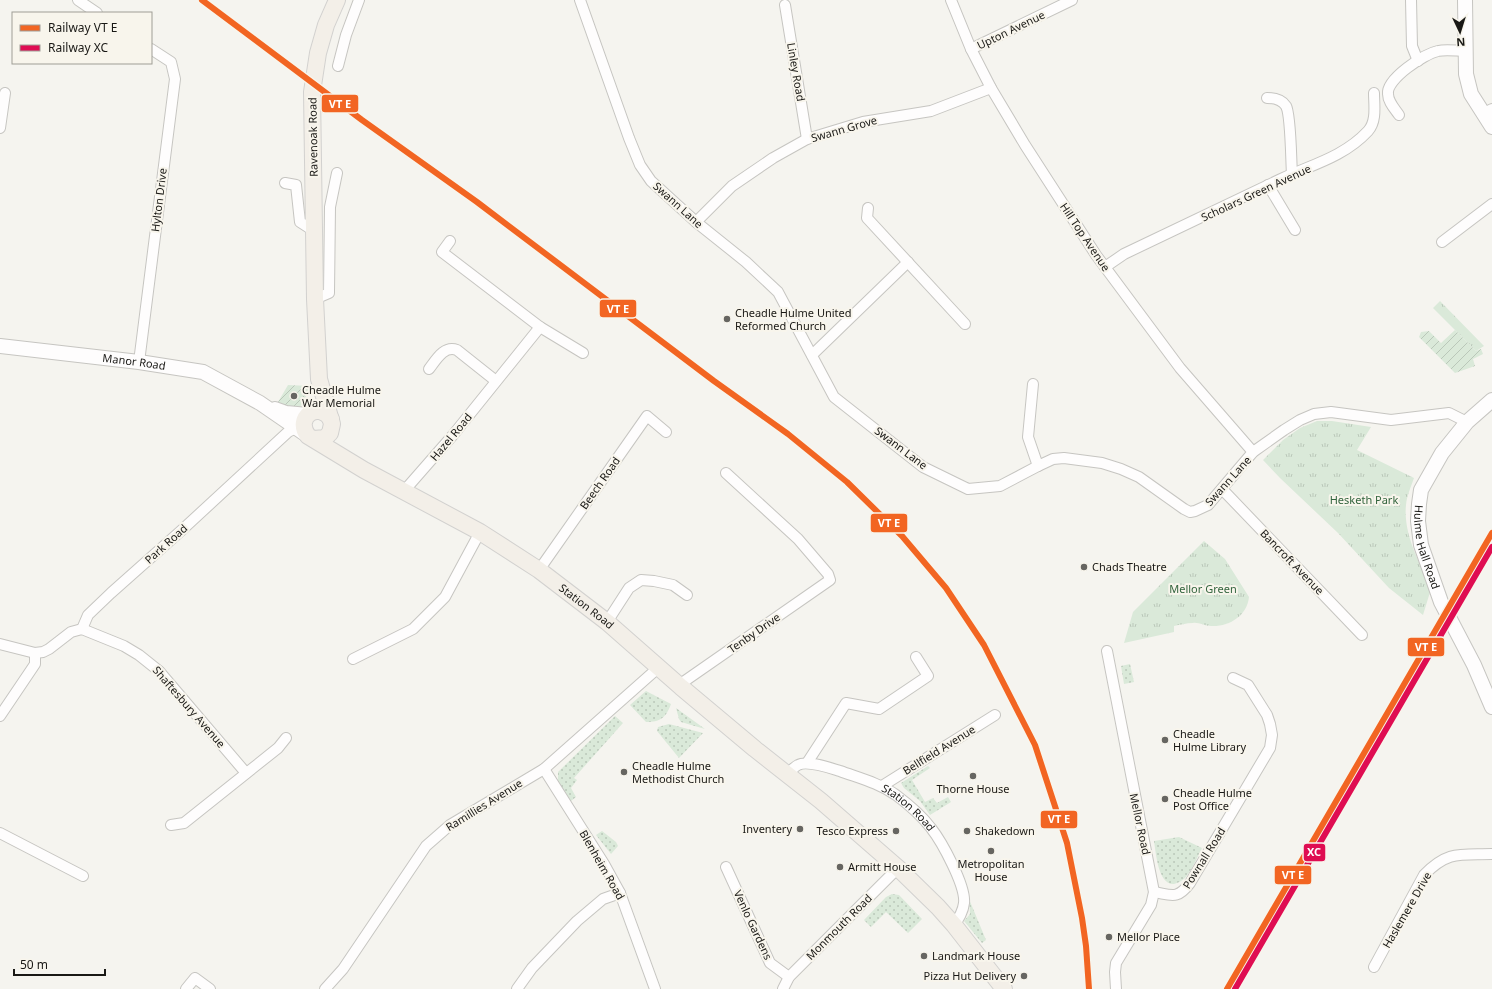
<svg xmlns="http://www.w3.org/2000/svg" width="1492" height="989" font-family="'Noto Sans',sans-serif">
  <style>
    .grass { fill: url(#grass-dots) }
    .park { fill: url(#park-tufts) }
    .garden { fill: url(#garden-furrows) }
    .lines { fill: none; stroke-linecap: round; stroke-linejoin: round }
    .street-casing { stroke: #c6c5c1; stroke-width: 12 }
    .secondary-casing { stroke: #c6c5c1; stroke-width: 16 }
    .primary-casing { stroke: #d2d1cf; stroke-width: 18 }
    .street { stroke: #fefdfd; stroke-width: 10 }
    .secondary { stroke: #fefdfd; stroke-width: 14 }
    .primary { stroke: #f3efe8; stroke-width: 16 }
    .rail-1-casing { stroke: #f8f5ec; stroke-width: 9 }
    .rail-2-casing { stroke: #f8f5ec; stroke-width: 9 }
    .rail-1 { stroke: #f26522; stroke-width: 6 }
    .rail-2 { stroke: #df0d52; stroke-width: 6 }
    .poi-dot { fill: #666561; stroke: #f8f5ec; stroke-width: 1.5 }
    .labels { text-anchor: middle; stroke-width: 4; stroke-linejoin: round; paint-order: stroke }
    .street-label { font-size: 11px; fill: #191815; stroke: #f8f5ec }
    .poi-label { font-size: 11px; fill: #191815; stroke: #f8f5ec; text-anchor: start }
    .park-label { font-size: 11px; fill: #32643d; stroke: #f8f5ec }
    .line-badge { stroke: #f8f5ec; stroke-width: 1.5 }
    .badge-label { font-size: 11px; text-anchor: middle; font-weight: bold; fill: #fff }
  </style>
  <defs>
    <pattern id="grass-dots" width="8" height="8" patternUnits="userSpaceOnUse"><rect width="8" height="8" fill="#dae9d9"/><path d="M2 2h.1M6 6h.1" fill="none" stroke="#bac7b9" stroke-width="1.8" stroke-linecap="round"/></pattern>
    <pattern id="park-tufts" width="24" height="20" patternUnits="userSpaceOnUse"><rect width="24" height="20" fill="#dae9d9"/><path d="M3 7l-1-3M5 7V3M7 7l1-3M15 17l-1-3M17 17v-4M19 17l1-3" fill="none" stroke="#bac7b9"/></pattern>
    <pattern id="garden-furrows" width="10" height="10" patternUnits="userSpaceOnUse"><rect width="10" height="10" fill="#dae9d9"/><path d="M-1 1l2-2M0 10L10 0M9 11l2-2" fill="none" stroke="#bac7b9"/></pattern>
  </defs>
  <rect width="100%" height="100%" fill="#f5f4ef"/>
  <path class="grass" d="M1130 664 1134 682 1124 684 1121 666Z
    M646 691 671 704C666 718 660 722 646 722L630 705Z
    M676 708 705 729 681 722 679 719Z
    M615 716 623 723 574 778 577 780 571 788 576 797 571 801 558 782V772Z
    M669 724 703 733 679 758 657 731 658 727Z
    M928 766 930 768 912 780 925 802 933 798 937 803 948 797 951 802 930 815 920 801 904 788 901 783Z
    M602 831 616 842 618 846 611 854 596 835Z
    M1179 837 1202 848C1197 858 1192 870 1185 878 1182 881 1178 883 1174 884 1158 885 1156 853 1154 841Z
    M892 894 899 895 922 919 908 933 886 912 871 927 864 920 886 897Z
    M969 899 986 940 982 943 964 921 970 914Z"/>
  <path class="park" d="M1440 301 1484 346 1476 351 1433 308Z
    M1317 421H1332L1371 427 1357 450 1414 478C1411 487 1407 495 1406 505 1403 535 1420 563 1431 589L1423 615 1389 588 1338 533 1280 478 1263 460 1283 440 1300 428Z
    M1204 541 1225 559 1249 597C1247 616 1229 627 1211 626 1205 626 1198 622 1193 623 1186 623 1180 625 1174 626V632L1124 643 1133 612Z"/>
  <path class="garden" d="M1455 330 1476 351 1481 349 1483 354 1473 359 1475 366 1455 373 1419 337 1421 332 1429 331 1441 343Z
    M288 385 309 386 305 400 299 409H290L278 402Z"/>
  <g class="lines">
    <defs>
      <g id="street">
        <path d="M78 0 97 13"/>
        <path d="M580 0 629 138 640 165 651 181 696 222 746 262 778 292 834 397 923 467 968 489 1000 486 1038 466 1053 459 1064 458 1102 463 1121 469 1139 477 1184 509 1190 512 1195 511 1208 505 1253 452 1284 430 1300 420 1314 414 1331 412 1391 420 1449 413 1467 422"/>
        <path d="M951 0 971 49 991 88 1025 145 1096 255 1180 368 1253 452"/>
        <path d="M1411 0 1412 46 1418 61"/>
        <path d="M785 5 807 139"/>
        <path d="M971 49 1072 0"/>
        <path d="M338 66 346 35 359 0"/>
        <path d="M1267 98C1274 98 1282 100 1286 106 1291 115 1291 161 1292 174"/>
        <path d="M1482 114 1492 109"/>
        <path d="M1399 115C1395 109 1388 102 1388 94 1386 79 1424 54 1438 51 1446 49 1457 51 1466 51"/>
        <path d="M0 128 5 93"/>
        <path d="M285 183 296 185 300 222 314 231"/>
        <path d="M1268 185 1295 230"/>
        <path d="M868 208 867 218 965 324"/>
        <path d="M696 222 732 186 773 158 807 139 863 122 931 111 991 88"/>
        <path d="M450 241 442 252 540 327 583 353"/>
        <path d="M1442 242 1492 204"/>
        <path d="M1105 267 1124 254C1177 229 1229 204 1281 179 1311 165 1344 157 1368 131 1377 121 1374 105 1374 93"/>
        <path d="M315 299 329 293 330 207 337 173"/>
        <path d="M812 355 908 262"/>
        <path d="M139 362 175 79 171 62 151 49"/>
        <path d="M429 369C436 360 444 345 457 350L496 381"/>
        <path d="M1033 384 1028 437 1038 466"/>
        <path d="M1222 489 1362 635"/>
        <path d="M404 491 453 435 540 327"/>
        <path d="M539 570 647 416 666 432"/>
        <path d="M607 622 629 588 641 580 654 581 673 585 687 595"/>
        <path d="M82 629 88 615 111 593 183 529 288 432 296 428"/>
        <path d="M0 644 35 653 43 652 49 649 71 632 82 629 124 646 139 655 159 671 246 773"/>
        <path d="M1107 651 1154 892 1151 905 1116 963 1115 972 1116 989"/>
        <path d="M353 659 413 629 445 597 480 532"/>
        <path d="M679 685 830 580 828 574 798 539 726 473"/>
        <path d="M0 716 31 670 35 664V653"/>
        <path d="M807 763 846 703 879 709 928 676 916 657"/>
        <path d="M544 769 604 864 620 893 655 989"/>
        <path id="s1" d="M787 774C790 772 794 767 798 765 807 760 830 768 840 771 859 778 879 783 896 795 908 804 922 816 931 828 942 842 966 886 964 903 963 912 959 918 954 925"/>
        <path d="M882 786 995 715"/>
        <path d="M171 825 184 823 278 748 286 738"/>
        <path d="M0 833 83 876"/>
        <path d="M726 867 770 963 789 977"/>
        <path d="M1154 892C1172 895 1177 900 1190 883L1270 748 1272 735 1270 724 1267 715 1248 685 1233 678"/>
        <path d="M1374 967 1424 875C1448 850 1461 855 1492 854"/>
        <path d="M186 989 195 978 210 989"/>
        <path d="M325 989 343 969 426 846 450 825 544 769 658 668"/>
        <path d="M517 989 532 968 577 921 603 899 620 893"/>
        <path d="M783 989 789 977 898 868"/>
      </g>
      <g id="secondary">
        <path d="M1465 0 1466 74 1471 94 1492 127"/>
        <path id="s2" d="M0 346 139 362 203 372 260 403 308 436"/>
        <path id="s3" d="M1492 400 1467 422 1442 453 1421 490 1419 504 1418 521 1421 545 1441 602 1474 665 1492 707"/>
        <path d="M275 409 286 413 308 415"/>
      </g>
      <g id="primary">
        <path id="s4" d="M331 419C318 400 294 418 308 436L364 470 480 532 539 570 607 622 681 687 755 749 821 801 898 868 938 907 954 925 1004 989"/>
        <path d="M314 439 325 438 330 433 332 424 319 379 315 299 312 92 318 53 326 25 337 0"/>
      </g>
    </defs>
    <use href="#street" class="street-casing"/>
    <use href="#secondary" class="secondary-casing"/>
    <use href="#primary" class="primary-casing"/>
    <use href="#street" class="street"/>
    <use href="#secondary" class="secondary"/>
    <use href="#primary" class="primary"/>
    <defs>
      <path id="rail-1" d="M202 0 362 120 477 202 714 381 788 434 847 482 902 536 946 588 984 645 1035 745 1067 843 1082 918 1086 946 1089 989
        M1227 989 1492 533"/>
      <path id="rail-2" d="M1235 989 1492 547"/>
    </defs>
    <use href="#rail-1" class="rail-1-casing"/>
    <use href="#rail-2" class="rail-2-casing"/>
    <use href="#rail-1" class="rail-1"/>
    <use href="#rail-2" class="rail-2"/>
  </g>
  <g class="poi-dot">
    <circle cx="727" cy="319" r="4"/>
    <circle cx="294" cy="396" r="4"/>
    <circle cx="1084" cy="567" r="4"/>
    <circle cx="1165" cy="740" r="4"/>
    <circle cx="624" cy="772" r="4"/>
    <circle cx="973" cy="776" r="4"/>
    <circle cx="1165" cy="799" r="4"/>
    <circle cx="800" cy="829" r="4"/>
    <circle cx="896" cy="831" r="4"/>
    <circle cx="967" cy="831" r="4"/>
    <circle cx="991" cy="851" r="4"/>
    <circle cx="840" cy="867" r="4"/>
    <circle cx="1109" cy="937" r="4"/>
    <circle cx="924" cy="956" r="4"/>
    <circle cx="1024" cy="976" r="4"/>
  </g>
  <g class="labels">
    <g class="street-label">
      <text transform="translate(1011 30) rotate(-26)" y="4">Upton Avenue</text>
      <text transform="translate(796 72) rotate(80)" y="4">Linley Road</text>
      <text transform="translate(844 129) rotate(-16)" y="4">Swann Grove</text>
      <text transform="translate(313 137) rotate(-91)" y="4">Ravenoak Road</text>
      <text transform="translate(1256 193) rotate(-25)" y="4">Scholars Green Avenue</text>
      <text transform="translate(159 200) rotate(-83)" y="4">Hylton Drive</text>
      <text transform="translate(678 205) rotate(42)" y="4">Swann Lane</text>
      <text transform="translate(1085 237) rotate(56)" y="4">Hill Top Avenue</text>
      <text dy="4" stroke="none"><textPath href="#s2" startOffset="135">Manor Road</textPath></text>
      <text transform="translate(451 437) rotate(-50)" y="4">Hazel Road</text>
      <text transform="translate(901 448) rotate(37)" y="4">Swann Lane</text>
      <text transform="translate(1228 481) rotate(-48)" y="4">Swann Lane</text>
      <text transform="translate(600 483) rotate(-55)" y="4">Beech Road</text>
      <text transform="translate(166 544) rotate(-42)" y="4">Park Road</text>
      <text dy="4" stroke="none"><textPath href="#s3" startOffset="174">Hulme Hall Road</textPath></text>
      <text transform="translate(1292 562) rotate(46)" y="4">Bancroft Avenue</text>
      <text dy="4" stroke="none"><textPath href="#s4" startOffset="377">Station Road</textPath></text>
      <text transform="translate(754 633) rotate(-35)" y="4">Tenby Drive</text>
      <text transform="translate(189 707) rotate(49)" y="4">Shaftesbury Avenue</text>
      <text transform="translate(939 750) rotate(-32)" y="4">Bellfield Avenue</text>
      <text transform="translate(484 805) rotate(-32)" y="4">Ramillies Avenue</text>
      <text dy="4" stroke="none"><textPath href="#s1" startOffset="136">Station Road</textPath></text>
      <text transform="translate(1140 824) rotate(78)" y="4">Mellor Road</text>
      <text transform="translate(1204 858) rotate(-58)" y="4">Pownall Road</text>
      <text transform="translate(602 865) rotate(60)" y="4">Blenheim Road</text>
      <text transform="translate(1407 910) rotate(-60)" y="4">Haslemere Drive</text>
      <text transform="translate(753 925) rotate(65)" y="4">Venlo Gardens</text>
      <text transform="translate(839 927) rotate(-45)" y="4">Monmouth Road</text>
    </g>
    <g class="poi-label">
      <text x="735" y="317">Cheadle Hulme United<tspan x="735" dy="13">Reformed Church</tspan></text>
      <text x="302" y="394">Cheadle Hulme<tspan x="302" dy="13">War Memorial</tspan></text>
      <text x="1092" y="571">Chads Theatre</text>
      <text x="1173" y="738">Cheadle<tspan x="1173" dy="13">Hulme Library</tspan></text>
      <text x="632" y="770">Cheadle Hulme<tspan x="632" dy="13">Methodist Church</tspan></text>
      <text x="973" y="793" text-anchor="middle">Thorne House</text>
      <text x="1173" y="797">Cheadle Hulme<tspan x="1173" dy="13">Post Office</tspan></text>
      <text x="792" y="833" text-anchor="end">Inventery</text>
      <text x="888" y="835" text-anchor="end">Tesco Express</text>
      <text x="975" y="835">Shakedown</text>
      <text x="991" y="868" text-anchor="middle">Metropolitan<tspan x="991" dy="13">House</tspan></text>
      <text x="848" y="871">Armitt House</text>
      <text x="1117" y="941">Mellor Place</text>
      <text x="932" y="960">Landmark House</text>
      <text x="1016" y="980" text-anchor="end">Pizza Hut Delivery</text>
    </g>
    <g class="park-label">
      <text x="1364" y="504">Hesketh Park</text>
      <text x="1203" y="593">Mellor Green</text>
    </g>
  </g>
  <g class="line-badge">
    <rect x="321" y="94" width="38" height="19" rx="4" fill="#f26522"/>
    <rect x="599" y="299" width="38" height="19" rx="4" fill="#f26522"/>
    <rect x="870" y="513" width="38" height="20" rx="4" fill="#f26522"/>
    <rect x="1407" y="637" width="38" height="20" rx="4" fill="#f26522"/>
    <rect x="1040" y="810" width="38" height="19" rx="4" fill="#f26522"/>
    <rect x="1303" y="843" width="23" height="19" rx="4" fill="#df0d52"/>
    <rect x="1274" y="865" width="38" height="20" rx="4" fill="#f26522"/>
  </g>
  <g class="badge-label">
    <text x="340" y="108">VT E</text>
    <text x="618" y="313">VT E</text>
    <text x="889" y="527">VT E</text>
    <text x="1426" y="651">VT E</text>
    <text x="1059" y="823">VT E</text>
    <text x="1314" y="856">XC</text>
    <text x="1293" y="879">VT E</text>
  </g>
  <rect x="12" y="12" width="140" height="52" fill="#f8f5ec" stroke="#9f9d96"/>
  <rect x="20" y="25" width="20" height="6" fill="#f26522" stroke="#9f9d96"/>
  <text x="48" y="32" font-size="12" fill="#191815">Railway VT E</text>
  <rect x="20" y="45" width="20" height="6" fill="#df0d52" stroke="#9f9d96"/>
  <text x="48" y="52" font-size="12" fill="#191815">Railway XC</text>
  <g transform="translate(1460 32) rotate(176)" stroke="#f8f5ec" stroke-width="3" paint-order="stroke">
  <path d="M0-3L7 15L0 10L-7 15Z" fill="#191815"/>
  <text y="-6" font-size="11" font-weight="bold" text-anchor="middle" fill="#191815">N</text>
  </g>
  <path d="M14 969v6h91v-6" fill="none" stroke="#191815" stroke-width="2"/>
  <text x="20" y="969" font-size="12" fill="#191815" stroke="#f8f5ec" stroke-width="3" paint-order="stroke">50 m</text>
</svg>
